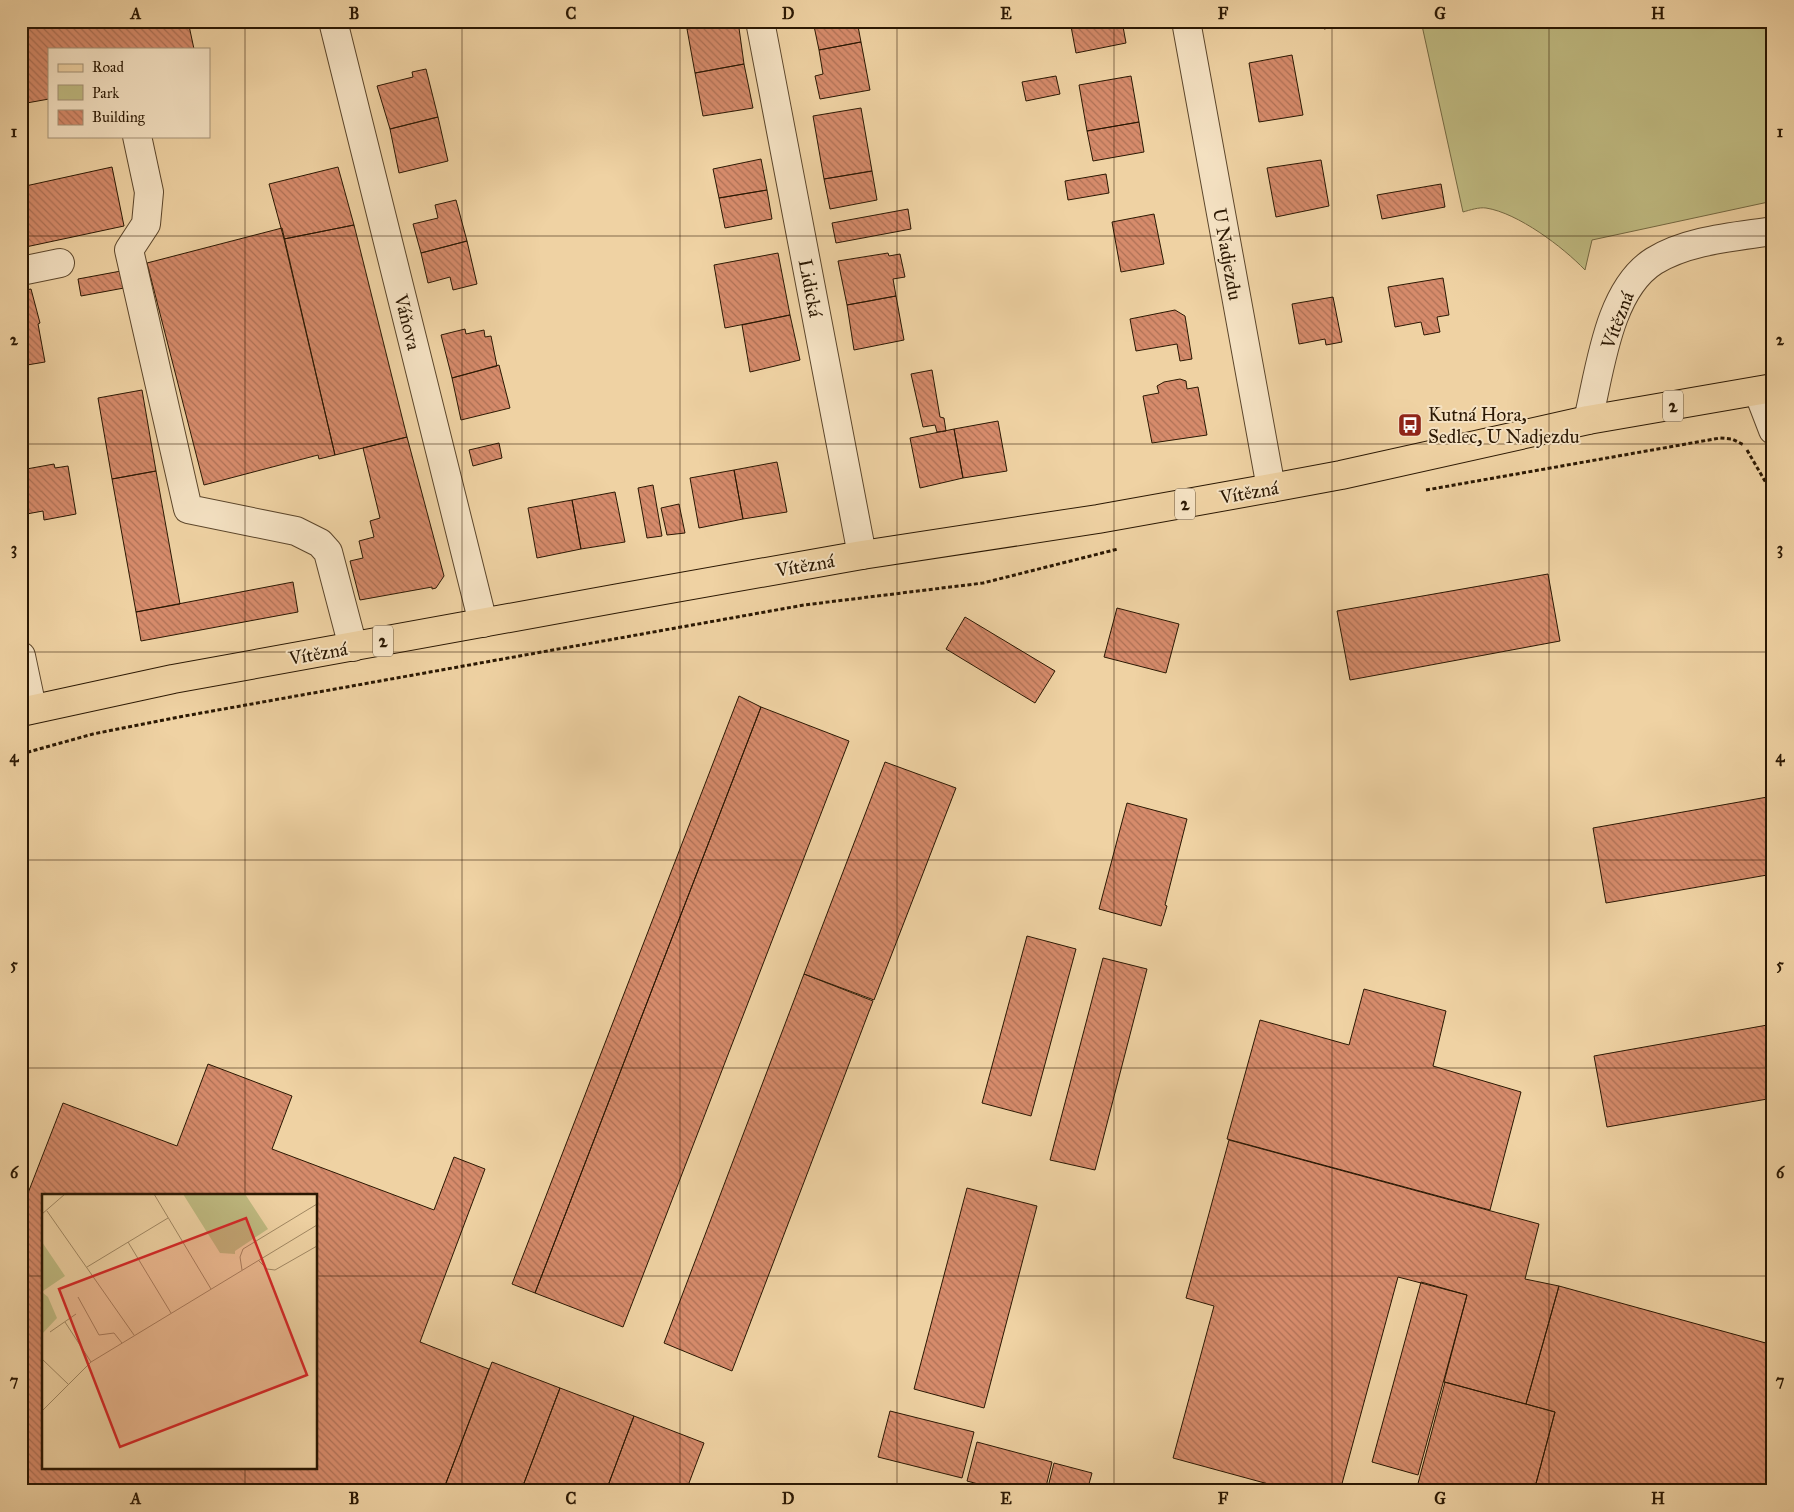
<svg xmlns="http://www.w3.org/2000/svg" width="1794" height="1512" font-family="'IM FELL Great Primer',serif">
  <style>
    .green { fill: #bfba81; stroke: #756942 }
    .building { fill: url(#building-back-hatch); stroke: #2b1803; fill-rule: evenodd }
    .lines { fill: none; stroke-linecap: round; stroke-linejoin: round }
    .minor-casing { stroke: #5c462b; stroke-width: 30 }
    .major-casing { stroke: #2b1803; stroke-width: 30 }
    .path { stroke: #2b1803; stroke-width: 3; stroke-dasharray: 4 2.5; stroke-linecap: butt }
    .minor { stroke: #f5e2c3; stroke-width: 28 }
    .major { stroke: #efd2a3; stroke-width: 28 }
    .grid { fill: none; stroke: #2b1803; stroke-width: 1; stroke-opacity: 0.55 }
    .labels { text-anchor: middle; stroke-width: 4; stroke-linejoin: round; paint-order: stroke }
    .shield { fill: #f5e2c3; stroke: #68553d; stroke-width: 1 }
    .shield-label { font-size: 18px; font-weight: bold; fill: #2b1803 }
    .street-label { font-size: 19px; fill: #2b1803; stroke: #f5e2c3 }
    .poi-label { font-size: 19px; fill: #2b1803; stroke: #f5e2c3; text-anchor: start }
    .inset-road { fill: none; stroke: #a18863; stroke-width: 1 }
    .view { fill: #d62828; fill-opacity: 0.15; stroke: #d62828; stroke-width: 2.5 }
    .inset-edge { fill: none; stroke: #2b1803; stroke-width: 2.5 }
    .neatline { fill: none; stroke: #2b1803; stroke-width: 2 }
    .grid-label { font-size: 16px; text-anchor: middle; font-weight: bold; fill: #2b1803 }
  </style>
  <defs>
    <pattern id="building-back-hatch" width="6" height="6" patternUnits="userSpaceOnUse" patternTransform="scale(1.25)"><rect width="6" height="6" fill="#d68b6b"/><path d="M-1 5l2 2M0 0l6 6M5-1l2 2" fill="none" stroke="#ae7156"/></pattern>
  </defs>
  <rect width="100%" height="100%" fill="#efd2a3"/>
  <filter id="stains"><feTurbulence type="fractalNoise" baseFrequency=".004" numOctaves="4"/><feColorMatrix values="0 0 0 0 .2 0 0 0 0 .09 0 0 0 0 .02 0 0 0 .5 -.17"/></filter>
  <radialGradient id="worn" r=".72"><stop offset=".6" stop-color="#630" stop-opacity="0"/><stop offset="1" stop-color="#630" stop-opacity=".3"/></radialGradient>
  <path class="green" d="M1421 21H1773V201L1592 240 1585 270C1563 247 1518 213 1486 208 1479 207 1470 210 1463 212Z"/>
  <path class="building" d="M21 21H188L194 49H49V99L21 104Z
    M727 21H738L744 64 695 73 687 29Z
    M805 21H857L861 42 819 50 814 26 806 28Z
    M1070 21H1122L1126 43 1076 53Z
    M1323 21H1353V23L1324 29Z
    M861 42 870 90 820 99 815 76 823 74 819 50Z
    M1292 55 1303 115 1259 122 1249 63Z
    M744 64 753 108 703 116 695 73Z
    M426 69 438 117 390 129 377 86 413 77 412 72Z
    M1056 76 1060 94 1026 101 1022 82Z
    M1131 76 1139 122 1087 131 1079 85Z
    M861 108 872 171 824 179 813 116Z
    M438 117 448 161 399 173 390 129Z
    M1139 122 1144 152 1093 161 1087 131Z
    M761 159 767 190 719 198 713 169Z
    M1321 160 1329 206 1276 217 1267 168Z
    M112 167 124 226 21 248V187Z
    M338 167 354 225 284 239 269 184Z
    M872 171 877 200 830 209 824 179Z
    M1106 174 1109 193 1068 200 1065 181Z
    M1441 184 1445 207 1382 219 1377 195Z
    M767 190 772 219 725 228 719 198Z
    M456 200 467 241 421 253 413 224 438 218 435 205Z
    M908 209 911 229 836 243 832 223Z
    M1154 214 1164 264 1121 272 1112 222Z
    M354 225 407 437 335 455 284 239Z
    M282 228 335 455 319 459 318 455 204 485 147 263Z
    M467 241 477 284 453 290 450 277 428 283 421 253Z
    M778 253 790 315 725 328 714 265Z
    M888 253 889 256 900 254 905 277 893 279 896 296 847 305 838 261Z
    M121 271 124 288 81 296 78 279Z
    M1443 278 1449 315 1437 317 1440 332 1424 335 1421 322 1395 327 1388 287Z
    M31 289 40 323 38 324 45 362 21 366V291Z
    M896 296 904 340 854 350 847 305Z
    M1333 297 1342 342 1326 345 1325 339 1299 344 1292 304Z
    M1175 310 1185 316 1192 359 1180 361 1177 344 1136 351 1130 319Z
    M790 315 800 360 750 372 742 325Z
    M465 329 466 334 484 330 485 337 491 336 497 366 452 378 441 335Z
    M499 365 510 408 461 420 452 378Z
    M932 370 940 417 944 418 946 431 937 432 935 425 923 427 911 374Z
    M1180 379 1186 381 1187 389 1198 387 1207 435 1152 443 1143 396 1159 393 1157 386 1164 382Z
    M142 390 156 471 112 479 98 398Z
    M998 421 1007 471 963 478 954 429Z
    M954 429 963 478 920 488 910 438Z
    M407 437 444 576 436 588 432 589V587L360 600 350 561 363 558 359 541 374 537 370 521 380 518 363 448Z
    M499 443 502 458 473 466 469 450Z
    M777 462 787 512 743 519 734 470Z
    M54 464 55 468 68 466 76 514 44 520 43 511 21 515V470Z
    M734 470 743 519 699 528 690 478Z
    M156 471 180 604 136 612 112 479Z
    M653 485 662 536 647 538 638 488Z
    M615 492 625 542 581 549 572 500Z
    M572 500 581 549 537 558 528 508Z
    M679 504 685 533 667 535 661 508Z
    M1548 574 1560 641 1350 680 1337 611Z
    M293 582 298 612 141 641 136 612Z
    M1117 608 1179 624 1166 673 1104 657Z
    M965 617 1055 671 1035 703 946 649Z
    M739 696 761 707 535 1293 512 1284Z
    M761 707 849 741 623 1327 535 1293Z
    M885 762 956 788 874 1000 804 974Z
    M1773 796V874L1606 903 1593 828Z
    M1127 803 1187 819 1165 905 1167 906 1161 926 1099 909Z
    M1027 936 1076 949 1031 1116 982 1103Z
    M1103 958 1147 969 1095 1170 1050 1160Z
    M804 974 873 1001 732 1371 664 1343Z
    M1364 989 1446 1011 1433 1066 1521 1092 1490 1210 1227 1139 1260 1020 1349 1045Z
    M1773 1024V1098L1607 1127 1594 1056Z
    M208 1064 292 1096 272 1149 434 1210 454 1157 485 1169 420 1342 489 1369 443 1491H21V1211L63 1103 177 1146ZM44 1196H316V1468H44Z
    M1229 1140 1539 1224 1525 1279 1559 1286 1526 1404 1444 1382 1467 1295 1398 1277 1340 1491H1294L1173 1458 1214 1306 1186 1298Z
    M967 1188 1037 1206 984 1408 914 1389Z
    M1421 1282 1467 1295 1418 1475 1372 1462Z
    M1559 1286 1773 1345V1491H1534L1555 1412 1526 1404Z
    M492 1362 560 1388 521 1491H443Z
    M1445 1382 1555 1412 1534 1491H1416Z
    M560 1388 634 1416 606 1491H521Z
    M890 1411 974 1432 962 1478 878 1457Z
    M634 1416 704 1443 686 1491H606Z
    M977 1442 1052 1462 1045 1491H1004L967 1481Z
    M1054 1463 1092 1473 1087 1491H1047Z"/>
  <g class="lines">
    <defs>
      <path id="minor" d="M333 21 483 623
        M760 21 862 555
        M1186 21 1271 488
        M137 136 149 192 146 224 129 250 188 509 296 531 320 543 328 552 353 647
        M21 271 60 263
        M1758 391 1773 430
        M1588 420C1600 371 1608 290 1654 261 1688 240 1734 237 1773 231
        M21 656 32 708"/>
      <path id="major" d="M21 712 173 679 619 598 862 555 1098 519 1271 488 1341 475 1588 420 1773 388"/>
    </defs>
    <use href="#minor" class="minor-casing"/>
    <use href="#major" class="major-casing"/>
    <path class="path" d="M1747 450 1773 495
      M1426 490 1720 438 1732 439 1744 445
      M21 754 93 734 179 717 804 605 983 583 1118 549"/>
    <use href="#minor" class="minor"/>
    <use href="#major" class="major"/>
  </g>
  <path class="grid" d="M245 21V1196M462 21V1491M680 21V1491M897 21V1491M1114 21V1491M1332 21V1491M1549 21V1491M21 236H1773M21 444H1773M21 652H1773M21 860H1773M21 1068H1773M21 1276H44M316 1276H1773M245 1468V1491"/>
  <defs>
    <symbol id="bus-square" viewBox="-11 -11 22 22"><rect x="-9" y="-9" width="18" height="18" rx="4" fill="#8f2418" stroke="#f5e2c3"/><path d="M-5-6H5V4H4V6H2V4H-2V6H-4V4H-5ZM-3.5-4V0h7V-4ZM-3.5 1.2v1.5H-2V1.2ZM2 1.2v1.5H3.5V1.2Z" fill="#fff"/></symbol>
  </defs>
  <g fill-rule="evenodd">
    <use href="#bus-square" x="1396" y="411" width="28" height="28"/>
  </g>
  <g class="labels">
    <g class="shield">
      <rect x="1663" y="390.5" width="20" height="31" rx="4"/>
      <rect x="1175" y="488.5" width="20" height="31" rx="4"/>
      <rect x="373" y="625.5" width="20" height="31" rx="4"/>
    </g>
    <g class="shield-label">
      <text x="1673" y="412">2</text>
      <text x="1185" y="510">2</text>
      <text x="383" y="647">2</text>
    </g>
    <g class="street-label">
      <text transform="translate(1228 254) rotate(80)" y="7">U Nadjezdu</text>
      <text transform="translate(811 288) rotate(79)" y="7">Lidická</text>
      <text transform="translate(1617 320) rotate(-69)" y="7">Vítězná</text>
      <text transform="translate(408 322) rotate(76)" y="7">Váňova</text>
      <text transform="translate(1249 492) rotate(-10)" y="7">Vítězná</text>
      <text transform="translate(805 565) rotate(-10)" y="7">Vítězná</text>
      <text transform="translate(318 653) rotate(-10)" y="7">Vítězná</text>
    </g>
    <g class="poi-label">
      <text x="1428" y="421">Kutná Hora,<tspan x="1428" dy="22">Sedlec, U Nadjezdu</tspan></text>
    </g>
  </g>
  <g transform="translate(42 1194)">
    <rect width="275" height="275" fill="#efd2a3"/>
    <path d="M141 0H203L226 35 193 57V60L178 59ZM0 48 23 82 1 97 0 86Z" fill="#bfba81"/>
    <path d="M0 98 6 103 15 124 0 140Z" fill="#bfba81"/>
    <path class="inset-road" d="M112 0 169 95M5 17 92 141M0 20 23 0M86 48 129 119M216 66 225 75 233 76 275 52M45 73 126 24M200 76 198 63 201 55 275 10M36 103 57 141 72 139 80 149M23 128 49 168M8 138 34 120M0 165 26 190M0 217 49 168 275 31"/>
    <path class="view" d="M204 24 265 181 78 253 17 95Z"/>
    <rect width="275" height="275" class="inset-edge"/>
  </g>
  <rect width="1794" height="1512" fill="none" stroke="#efd2a3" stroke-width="55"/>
  <rect x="48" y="48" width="162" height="90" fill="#f5e2c3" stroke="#a49176"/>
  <rect x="58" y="64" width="25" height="8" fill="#efd2a3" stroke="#a49176"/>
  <text x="92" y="72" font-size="15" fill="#2b1803">Road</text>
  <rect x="58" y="85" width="25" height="15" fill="#bfba81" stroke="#a49176"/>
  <text x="92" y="98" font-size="15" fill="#2b1803">Park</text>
  <rect x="58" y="110" width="25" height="15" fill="url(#building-back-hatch)" stroke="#a49176"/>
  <text x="92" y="122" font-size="15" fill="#2b1803">Building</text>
  <rect x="28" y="28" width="1738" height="1456" class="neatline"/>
  <g class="grid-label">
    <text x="136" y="19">A</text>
    <text x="354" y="19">B</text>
    <text x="571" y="19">C</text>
    <text x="788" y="19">D</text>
    <text x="1006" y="19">E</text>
    <text x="1223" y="19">F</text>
    <text x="1440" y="19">G</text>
    <text x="1658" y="19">H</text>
    <text x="14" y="137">1</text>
    <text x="1780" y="137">1</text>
    <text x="14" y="345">2</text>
    <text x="1780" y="345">2</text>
    <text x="14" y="554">3</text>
    <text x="1780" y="554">3</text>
    <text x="14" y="762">4</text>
    <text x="1780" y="762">4</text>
    <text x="14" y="970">5</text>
    <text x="1780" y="970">5</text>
    <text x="14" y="1178">6</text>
    <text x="1780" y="1178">6</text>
    <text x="14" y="1386">7</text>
    <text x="1780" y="1386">7</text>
    <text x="136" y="1504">A</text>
    <text x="354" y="1504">B</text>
    <text x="571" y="1504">C</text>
    <text x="788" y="1504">D</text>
    <text x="1006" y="1504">E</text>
    <text x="1223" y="1504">F</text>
    <text x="1440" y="1504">G</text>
    <text x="1658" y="1504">H</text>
  </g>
  <rect width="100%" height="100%" filter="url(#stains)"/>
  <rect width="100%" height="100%" fill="url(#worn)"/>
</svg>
